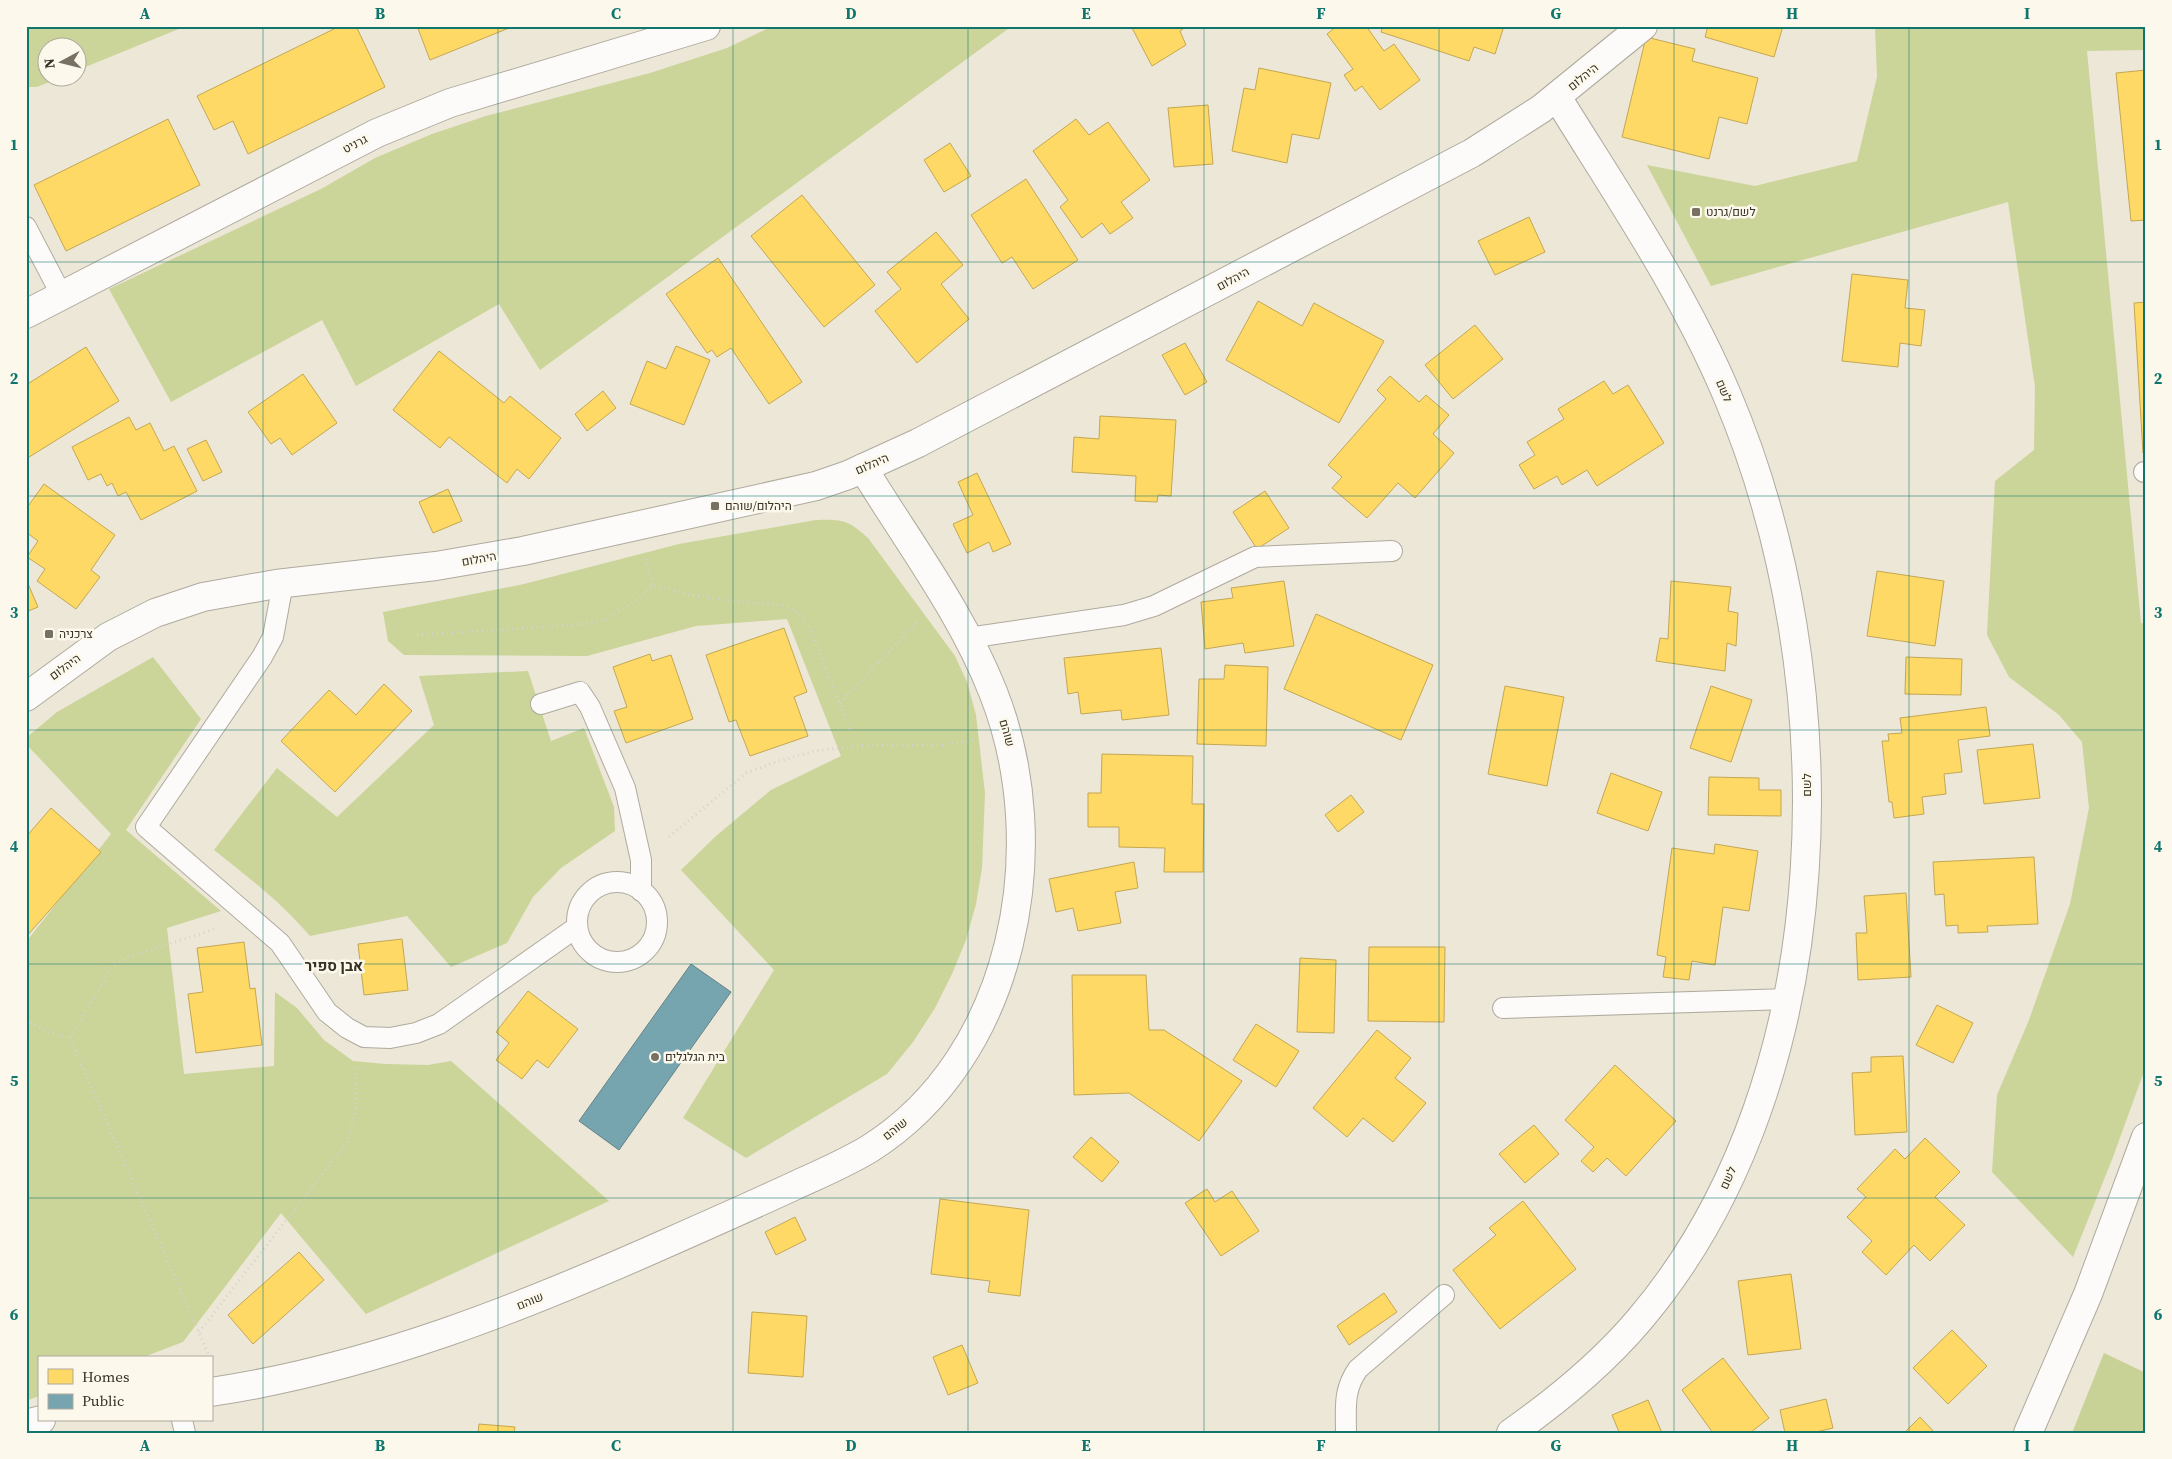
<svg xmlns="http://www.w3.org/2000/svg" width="2172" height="1459" font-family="'Source Serif 4',Heebo,serif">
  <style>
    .green { fill: #cbd499 }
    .forest { fill: #c9d296 }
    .homes { fill: #ffd966; stroke: #c3a753 }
    .public { fill: #76a5af; stroke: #638286 }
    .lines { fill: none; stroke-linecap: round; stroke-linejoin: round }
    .lane-casing { stroke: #afaa9e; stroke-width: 22 }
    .street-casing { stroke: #afaa9e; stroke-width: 30 }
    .secondary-casing { stroke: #afaa9e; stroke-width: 30 }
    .path { stroke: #d5d3ce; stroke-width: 3; stroke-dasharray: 1 4; stroke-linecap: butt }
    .lane { stroke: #fcfbf9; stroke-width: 20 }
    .street { stroke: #fcfbf9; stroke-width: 28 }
    .secondary { stroke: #fcfbf9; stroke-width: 28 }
    .grid { fill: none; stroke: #0f766e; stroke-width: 1; stroke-opacity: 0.55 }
    .poi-dot { fill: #777164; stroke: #fdf8ec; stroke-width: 2 }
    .labels { text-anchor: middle; stroke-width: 5; stroke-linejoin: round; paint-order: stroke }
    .street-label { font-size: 12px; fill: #373226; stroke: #fdf8ec }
    .poi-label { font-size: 12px; fill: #373226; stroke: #fdf8ec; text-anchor: start }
    .quarter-label { font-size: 15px; font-weight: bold; fill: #373226; stroke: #fdf8ec }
    .neatline { fill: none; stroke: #0f766e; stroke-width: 2 }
    .grid-label { font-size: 16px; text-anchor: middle; font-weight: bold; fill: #0f766e }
  </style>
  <rect width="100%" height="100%" fill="#ede7d7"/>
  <path class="green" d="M26 26H186L78 70V48H48V78H60L37 87H26Z
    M773 26H1012L540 370 499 304 356 386 322 320 171 402 109 289 321 189 375 158 432 134 486 116 650 73 727 48Z
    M1875 26H2146V50L2087 51 2141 623 2146 624V1066L2113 1157 2073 1257 1992 1172 1997 1095 2029 1020 2070 904 2089 808 2082 742 2059 715 2009 677 1987 635 1995 481 2034 450 2035 387 2008 202 1711 286 1647 165 1755 186 1857 161 1877 77Z
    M816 520C843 519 848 520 868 538L955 656 967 682 976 715 985 793 982 868 976 904 966 940 952 974 935 1008 913 1042 887 1074 746 1158 683 1118 774 970 681 870 716 836 771 790 841 756 787 619 696 626 587 656 404 655 388 641 383 612 524 584 679 544Z
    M153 657 201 719 126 830 221 911 167 928 184 1074 274 1066 275 992 297 1008 324 1040 353 1061 385 1064 428 1065 451 1061 609 1201 366 1314 281 1213 183 1342 141 1358H39V1396L26 1401V942L111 834 26 744V738L57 712Z
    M528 671 551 741 584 728 614 807 615 831 561 868 533 897 507 943 451 967 407 916 310 936C281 902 248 877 214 850L277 768 337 817 434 725 419 676Z"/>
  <path class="forest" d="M2104 1353 2146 1373V1433H2072Z"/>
  <path class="homes" d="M340 26H356L385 87 248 154 233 121 214 130 197 96Z
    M417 26H514L430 60Z
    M1131 26H1187L1180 31 1186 45 1152 66Z
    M1337 26H1366L1384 51 1394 44 1420 80 1380 110 1362 86 1355 91 1344 75 1353 69 1327 34Z
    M1383 26H1504L1495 54 1474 47 1469 61 1381 32Z
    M1708 26H1783L1774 57 1705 37Z
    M1646 37 1695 49 1692 61 1758 78 1747 124 1719 117 1709 159 1622 137Z
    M1259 68 1331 83 1319 139 1292 134 1287 163 1232 151 1244 88 1255 90Z
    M2146 70V220L2131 221 2116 73Z
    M1208 105 1213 164 1174 167 1168 108Z
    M168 119 200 185 66 251 34 185Z
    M1076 119 1089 135 1108 122 1150 180 1121 202 1133 218 1110 234 1102 223 1082 238 1060 207 1068 200 1033 151Z
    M950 143 971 176 944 192 924 160Z
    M1026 179 1078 260 1033 289 1012 257 1002 263 971 215Z
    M802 195 875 285 824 327 751 236Z
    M1529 217 1545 252 1495 275 1478 241Z
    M936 232 963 265 941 284 969 319 917 363 875 311 901 289 887 272Z
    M718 258 802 382 769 404 731 348 717 357 712 350 707 353 666 294Z
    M1852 274 1908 280 1905 308 1925 310 1921 346 1900 343 1898 367 1842 361Z
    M1258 301 1302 326 1314 303 1384 341 1339 423 1226 360Z
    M2146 302V453H2143L2134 303Z
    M1475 325 1503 359 1453 399 1425 365Z
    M1185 343 1207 382 1185 395 1162 355Z
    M676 346 710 360 684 425 630 404 647 361 666 369Z
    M86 347 119 401 26 459V385Z
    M439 351 504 403 510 396 561 438 529 479 517 469 507 483 449 437 440 448 393 410Z
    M303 374 337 423 292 455 280 438 271 444 248 412Z
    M1390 376 1419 402 1426 395 1449 415 1433 434 1454 453 1415 498 1398 483 1367 518 1332 488 1342 477 1328 465 1386 399 1377 390Z
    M1604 381 1613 394 1628 385 1664 443 1597 486 1587 470 1562 485 1557 476 1534 489 1519 465 1535 455 1527 442 1564 419 1558 409Z
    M603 391 616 408 587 431 575 414Z
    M1100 416 1176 420 1171 496 1158 495 1157 502 1135 501 1136 476 1072 472 1074 437 1099 439Z
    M129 417 136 430 150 423 164 451 174 446 197 491 141 520 126 492 118 496 112 483 107 486 101 474 88 480 72 447Z
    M206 440 222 472 203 481 187 449Z
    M977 473 1011 544 993 552 989 542 967 553 953 524 973 515 958 482Z
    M44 484 115 535 91 570 100 577 76 609 37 581 45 569 27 557 38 541 26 532V509Z
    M448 489 462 521 433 533 419 502Z
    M1265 491 1289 528 1257 549 1233 512Z
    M1877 571 1944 581 1935 646 1867 636Z
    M26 579 38 607 26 612Z
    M1284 581 1294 646 1245 653 1243 643 1205 649 1201 602 1233 598 1231 588Z
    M1671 581 1731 587 1728 611 1738 613 1736 646 1727 643 1725 671 1656 661 1660 638 1668 639Z
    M1316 614 1433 665 1401 740 1284 689Z
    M784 628 807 692 794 697 808 736 750 756 736 720 729 722 706 655Z
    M1161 648 1169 715 1122 720 1121 710 1081 714 1078 692 1068 694 1064 658Z
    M650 654 652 661 671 655 693 719 626 743 614 711 627 707 613 667Z
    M1906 657 1962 659 1961 695 1905 694Z
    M1225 665 1268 667 1266 746 1197 744 1199 679H1224Z
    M384 684 412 711 335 792 281 741 329 690 356 715Z
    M1505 686 1564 697 1547 786 1488 774Z
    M1711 686 1752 700 1731 762 1690 748Z
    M1986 707 1990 736 1958 740 1962 772 1944 774 1946 794 1922 797 1924 814 1894 818 1892 802H1889L1882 741H1889L1888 734 1902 733 1900 718Z
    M2033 744 2040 798 1984 804 1977 750Z
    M1102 754 1193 756 1192 804H1204L1203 872H1164L1165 848 1119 847V827H1088V793H1101Z
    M1611 773 1662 792 1648 831 1597 813Z
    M1709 777 1759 778V790H1781V816L1708 815Z
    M1351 795 1364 812 1338 832 1325 815Z
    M51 808 101 852 26 937V837Z
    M1715 844 1758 851 1749 911 1723 907 1715 965 1692 961 1689 980 1663 977 1666 957 1657 955 1672 848 1714 854Z
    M2034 857 2038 924 1987 926 1988 932 1958 933V925L1946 926 1944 894 1935 895 1933 862Z
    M1134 862 1138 888 1115 892 1121 923 1078 931 1073 908 1056 912 1049 879Z
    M1906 893 1911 977 1858 980 1856 933H1867L1864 896Z
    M402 939 408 990 364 995 358 944Z
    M244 942 250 989 255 988 262 1045 196 1053 188 994 203 992 197 948Z
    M1369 947H1445L1444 1022 1368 1021Z
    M1300 958 1336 960 1334 1033 1297 1032Z
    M1072 975H1146L1149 1030H1164L1242 1081 1199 1141 1129 1093 1074 1095Z
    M528 991 578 1029 548 1068 537 1060 522 1079 496 1060 509 1043 496 1032Z
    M1937 1005 1973 1023 1953 1063 1916 1045Z
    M1256 1024 1299 1051 1276 1087 1233 1060Z
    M1377 1030 1411 1058 1395 1078 1426 1103 1393 1142 1363 1118 1347 1137 1313 1108Z
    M1903 1056 1907 1132 1855 1135 1852 1073 1871 1072V1057Z
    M1615 1065 1676 1121 1626 1176 1607 1158 1593 1172 1581 1161 1594 1147 1565 1120Z
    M1534 1125 1559 1154 1525 1183 1499 1154Z
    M1091 1137 1119 1162 1102 1182 1073 1157Z
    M1925 1138 1960 1172 1935 1197 1965 1225 1930 1261 1914 1245 1886 1275 1862 1252 1872 1241 1847 1217 1866 1197 1857 1189 1895 1149 1905 1159Z
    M1207 1189 1215 1202 1232 1191 1259 1231 1221 1256 1185 1203Z
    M940 1199 1029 1210 1020 1296 988 1292 990 1281 931 1274Z
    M1523 1201 1576 1269 1500 1329 1453 1270 1496 1235 1489 1228Z
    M795 1217 806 1240 776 1255 765 1232Z
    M299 1252 324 1280 253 1344 228 1315Z
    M1791 1274 1801 1349 1748 1355 1738 1281Z
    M1384 1293 1397 1312 1349 1345 1337 1326Z
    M752 1312 807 1316 803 1377 748 1373Z
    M1952 1330 1987 1366 1948 1404 1913 1368Z
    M962 1345 978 1383 948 1395 933 1357Z
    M1723 1358 1769 1418 1750 1433H1713L1682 1390Z
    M1826 1399 1833 1428 1812 1433H1785L1780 1410Z
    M1648 1400 1662 1433H1617L1619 1432 1612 1415Z
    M1920 1417 1935 1433H1904Z
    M479 1424 515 1427 514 1433H478Z"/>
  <path class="public" d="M691 964 731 992 619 1150 579 1121Z"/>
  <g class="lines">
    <defs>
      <path id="lane" d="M26 227 62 296
        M2144 472H2146
        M283 583 273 637 262 657 146 827 280 943 327 1012 347 1028 364 1037 390 1038 416 1033 439 1024 577 927
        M968 638 1124 615 1154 606 1255 557 1392 551
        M541 704 580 692 590 707 625 788 641 860V891
        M577 922a40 40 0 1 1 80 0a40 40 0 1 1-80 0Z
        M1503 1008 1787 999
        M182 1420 185 1433
        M1346 1433C1346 1408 1343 1390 1358 1369L1444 1295"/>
      <path id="street" d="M26 314 377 133 450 103 706 26
        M211 1392C371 1368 521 1308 667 1243 710 1224 753 1205 796 1185 820 1174 846 1163 869 1149 1016 1057 1054 845 993 692 961 611 908 542 863 468
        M26 1424 41 1420
        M1511 1433C1558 1400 1603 1363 1640 1319 1844 1078 1846 675 1727 395 1682 289 1617 194 1557 97
        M2028 1433 2088 1294 2146 1137"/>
      <path id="secondary" d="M26 697 108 637 155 613 203 597 276 584 436 566 523 551 816 486 848 475 918 443 1472 153 1541 109 1643 26"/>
    </defs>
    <use href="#lane" class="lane-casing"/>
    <use href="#street" class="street-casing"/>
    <use href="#secondary" class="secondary-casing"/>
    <path class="path" d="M646 559 652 585
      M417 635 574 625 605 620 638 599 652 585 691 595 739 602 782 605 800 613 811 631 850 730
      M840 703 919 620
      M669 837 746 773 773 763 814 751 868 745H943L973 740
      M26 1020 49 1032 70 1038
      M199 1332 347 1142 356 1111V1081L358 1068
      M210 1358 70 1038 112 967 126 958 215 929"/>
    <use href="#lane" class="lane"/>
    <use href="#street" class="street"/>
    <use href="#secondary" class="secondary"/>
  </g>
  <path class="grid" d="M263 26V1433M498 26V1433M733 26V1433M968 26V1433M1204 26V1433M1439 26V1433M1674 26V1433M1909 26V1433M26 262H2146M26 496H2146M26 730H2146M26 964H2146M26 1198H2146"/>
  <g class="poi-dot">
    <rect x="1691" y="207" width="10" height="10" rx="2.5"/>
    <rect x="710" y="501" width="10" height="10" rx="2.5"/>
    <rect x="44" y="629" width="10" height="10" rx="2.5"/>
    <circle cx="655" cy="1057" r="5"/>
  </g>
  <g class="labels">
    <g class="street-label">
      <text transform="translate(1583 77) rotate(-39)" y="4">היהלום</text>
      <text transform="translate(355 144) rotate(-27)" y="4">גרניט</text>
      <text transform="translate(1233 279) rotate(-28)" y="4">היהלום</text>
      <text transform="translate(1724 391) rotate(67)" y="4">לשם</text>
      <text transform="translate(872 464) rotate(-24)" y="4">היהלום</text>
      <text transform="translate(479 559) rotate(-10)" y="4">היהלום</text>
      <text transform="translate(65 667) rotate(-36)" y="4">היהלום</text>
      <text transform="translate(1007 733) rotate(74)" y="4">שוהם</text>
      <text transform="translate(1807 785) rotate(-90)" y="4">לשם</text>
      <text transform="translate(895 1129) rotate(-39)" y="4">שוהם</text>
      <text transform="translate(1728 1178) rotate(-66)" y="4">לשם</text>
      <text transform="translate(530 1301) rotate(-22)" y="4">שוהם</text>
    </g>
    <g class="poi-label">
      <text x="1706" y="216">לשם/גרנט</text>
      <text x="725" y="510">היהלום/שוהם</text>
      <text x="59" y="638">צרכניה</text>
      <text x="665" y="1061">בית הגלגלים</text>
    </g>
    <g class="quarter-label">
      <text x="334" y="971">אבן ספיר</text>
    </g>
  </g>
  <rect width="2172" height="1459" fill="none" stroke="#fdf8ec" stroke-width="55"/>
  <rect x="38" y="1356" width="175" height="65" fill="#fdf8ec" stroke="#aea99d"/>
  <rect x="48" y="1369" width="25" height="15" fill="#ffd966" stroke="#aea99d"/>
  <text x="82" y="1382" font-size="15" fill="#373226">Homes</text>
  <rect x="48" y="1394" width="25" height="15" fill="#76a5af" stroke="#aea99d"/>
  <text x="82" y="1406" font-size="15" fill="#373226">Public</text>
  <g transform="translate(62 62) rotate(263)"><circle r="24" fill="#fdf8ec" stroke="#aea99d"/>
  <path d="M0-4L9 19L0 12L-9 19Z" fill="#777164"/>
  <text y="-8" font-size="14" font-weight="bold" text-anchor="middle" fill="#373226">N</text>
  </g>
  <rect x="28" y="28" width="2116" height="1404" class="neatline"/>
  <g class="grid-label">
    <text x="145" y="19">A</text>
    <text x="380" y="19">B</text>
    <text x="616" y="19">C</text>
    <text x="851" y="19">D</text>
    <text x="1086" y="19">E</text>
    <text x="1321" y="19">F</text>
    <text x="1556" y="19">G</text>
    <text x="1792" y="19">H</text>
    <text x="2027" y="19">I</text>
    <text x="14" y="150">1</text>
    <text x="2158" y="150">1</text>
    <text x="14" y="384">2</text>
    <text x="2158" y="384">2</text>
    <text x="14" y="618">3</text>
    <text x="2158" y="618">3</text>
    <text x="14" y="852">4</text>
    <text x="2158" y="852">4</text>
    <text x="14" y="1086">5</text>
    <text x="2158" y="1086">5</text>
    <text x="14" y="1320">6</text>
    <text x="2158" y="1320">6</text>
    <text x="145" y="1451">A</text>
    <text x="380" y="1451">B</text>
    <text x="616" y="1451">C</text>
    <text x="851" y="1451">D</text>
    <text x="1086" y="1451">E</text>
    <text x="1321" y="1451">F</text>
    <text x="1556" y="1451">G</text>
    <text x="1792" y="1451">H</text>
    <text x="2027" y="1451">I</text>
  </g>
</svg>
